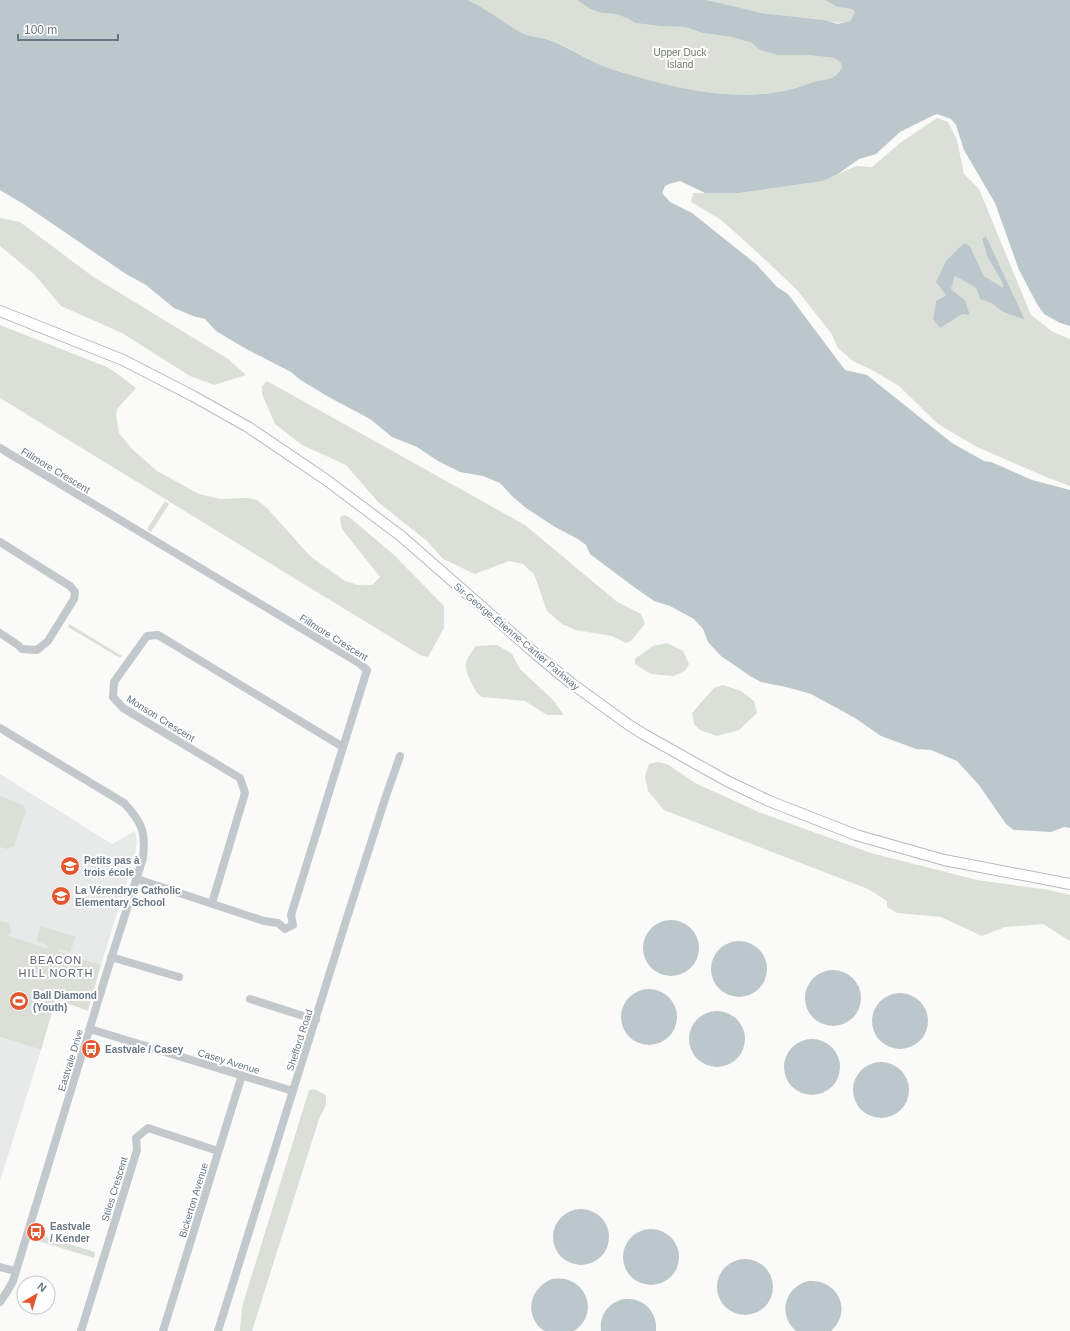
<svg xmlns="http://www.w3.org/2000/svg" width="1070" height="1331" font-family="Arial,sans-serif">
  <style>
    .built { fill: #e8e9e9 }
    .green { fill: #dadfd7; fill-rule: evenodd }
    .water { fill: #bbc7cb }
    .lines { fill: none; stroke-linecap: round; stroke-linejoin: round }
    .major-casing { stroke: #b5babe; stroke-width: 12 }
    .minor { stroke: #c3c8cc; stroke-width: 8 }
    .major { stroke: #fff; stroke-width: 10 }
    .labels { text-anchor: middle; stroke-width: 4; stroke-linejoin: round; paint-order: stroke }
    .park-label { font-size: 10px; fill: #687a64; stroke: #fff }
    .street-label { font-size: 10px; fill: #657683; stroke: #fff }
    .poi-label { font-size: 10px; font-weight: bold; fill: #657683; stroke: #fff; text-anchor: start }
    .neighbourhood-label { font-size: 11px; letter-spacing: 1px; fill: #57646e; stroke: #fff }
  </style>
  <rect width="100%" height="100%" fill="#fafaf8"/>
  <path class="built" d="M0 774 112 844 135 831 137 843 134 858 101 965 0 934Z
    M0 1037 41 1050 0 1181Z"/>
  <path class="green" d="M468 0H577L590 9 602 13 615 14 627 18 635 23 659 26 685 27 702 33 732 37 752 43 760 50 777 55H808L834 58 840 62 842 66C838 81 822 79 810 83 756 105 688 92 635 76 624 73 613 70 603 66 586 59 571 48 554 42 544 37 532 38 522 33 504 23 487 9 468 0Z
    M706 0H825L837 7 852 9 855 12 850 21C839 25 829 21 817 19 780 15 742 12 706 0Z
    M937 118 948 122 957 140 964 174 979 189 1031 315 1053 332 1070 339V486L1046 477 977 447 938 424 899 386 874 371 853 361 838 348 831 333 797 290 757 252 720 219 691 202 693 193H739L823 181 856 166 872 167 900 143ZM986 236 1025 320 1003 312 991 303 980 299 976 288 955 276 951 289 965 300 970 315 962 314 933 319 936 301 946 295 964 243 970 246 984 276 1003 289 1002 282 987 256 982 240Z
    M0 218 20 222 92 276 228 359 246 375 214 385 190 376 122 333 61 306 34 274 0 246Z
    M0 325 107 367 119 375 136 388 117 409 116 414 119 433 132 449 157 471 199 494 220 499 248 498 257 500 266 507 311 557 345 581 358 585H372L380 577 342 529 340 517 345 515 349 517 393 554 444 606V628L428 657 420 655 0 398Z
    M267 381 525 525 616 601 641 614 645 624 631 641 626 643 612 636 576 630 562 624 547 611 534 574 523 564 509 561 475 574 443 559 427 541 378 502 346 465 302 445 275 424 262 394V386Z
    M165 501 169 504 151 532 147 529Z
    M69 624 122 656 120 658 68 627Z
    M667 643 683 651 689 664 685 671 673 676 651 674 635 664V660L636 658 653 646Z
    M497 645 512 654 520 669 553 700 564 715H547L525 701 482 697C476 693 475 690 472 684 463 666 463 663 476 646Z
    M723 685 741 691 754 701 757 713 739 730 717 736 700 730 694 724 692 713 714 688Z
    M658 762 667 764 695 783 761 813 871 853 977 880 1049 890 1070 895V941L1043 924 1005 927 982 936 941 917 897 913 887 907V901L868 889 664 810 648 791 645 777 649 764Z
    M0 796 23 805 26 811 14 846 8 849 0 847Z
    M0 921 8 923 12 931 9 935H6L49 949 47 945 36 941 41 926 76 937 70 952 61 949 57 951 101 965 88 1011 56 999 41 1050 0 1037Z
    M314 1089 326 1095V1105L319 1119 252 1331H240L242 1307 309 1090Z
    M37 1234 95 1252 94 1258 35 1240Z"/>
  <path class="water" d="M0 0H468C487 9 504 23 522 33 532 38 544 37 554 42 571 49 586 59 603 66 613 70 624 73 635 76 688 92 757 105 810 83 822 79 838 81 842 66L840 62 834 58 808 55H777L760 50 752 43 732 37 702 33 685 27 659 26 635 23 627 18 615 14 602 13 590 9 577 0H706L762 13 824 20 838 24 850 21 855 12 852 9 837 7 825 0H1070V326L1060 323 1044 314 1037 304 1019 270 995 203 964 150 956 125 951 119 937 114 930 117 900 132 876 154 859 159 838 174 823 181 739 193H705L680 181 669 184 665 186 662 193 670 202 692 213 756 264 777 287 788 294 845 370 867 375 952 443 984 461 991 462 1032 480 1070 490V828L1064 827 1051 832 1014 830 1006 824 979 785 957 761 931 750 916 749 881 736 855 718 811 694 786 687 761 682 750 676 721 656 708 642 703 629 694 619 670 606 654 601 634 587 590 554 586 545 578 539 555 527 526 508 513 497 500 483 483 476 460 472 438 461 417 447 392 437 370 419 327 396 299 379 291 372 248 350 226 337 216 331 205 319 193 316 174 308 146 285 126 274 25 205 0 190Z
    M986 236 1025 320 1003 312 991 303 980 299 976 288 955 276 951 289 965 300 970 315 962 314 940 328 933 319 936 301 946 295 936 282 946 261 964 243 970 246 984 276 1003 288 1002 282 987 256 982 239Z
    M643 948a28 28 0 1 1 56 0a28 28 0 1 1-56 0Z
    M711 969a28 28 0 1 1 56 0a28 28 0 1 1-56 0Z
    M805 998a28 28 0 1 1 56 0a28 28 0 1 1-56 0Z
    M621 1017a28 28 0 1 1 56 0a28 28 0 1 1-56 0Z
    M872 1021a28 28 0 1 1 56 0a28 28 0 1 1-56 0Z
    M689 1039a28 28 0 1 1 56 0a28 28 0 1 1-56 0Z
    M784 1067a28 28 0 1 1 56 0a28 28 0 1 1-56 0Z
    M853 1090a28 28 0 1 1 56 0a28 28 0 1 1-56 0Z
    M553 1237a28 28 0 1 1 56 0a28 28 0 1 1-56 0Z
    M623 1257a28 28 0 1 1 56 0a28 28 0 1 1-56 0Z
    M717 1287a28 28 0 1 1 56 0a28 28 0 1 1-56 0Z
    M552 1279C584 1273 602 1312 574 1331 566 1331 552 1331 545 1331 542 1330 538 1326 536 1323 525 1306 534 1286 552 1279Z
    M809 1281C838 1279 853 1311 831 1331H796C777 1315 785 1286 809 1281Z
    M624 1299C643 1297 658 1312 656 1331H601C599 1315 609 1302 624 1299Z"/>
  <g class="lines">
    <defs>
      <path id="major" d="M0 311 123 360 193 396 248 427 325 479 401 536 537 655 571 683 629 725 645 735 727 781 769 801 856 835 944 860 1070 884"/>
    </defs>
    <use href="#major" class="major-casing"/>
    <path class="minor" d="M0 448 359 663 367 670 291 915 293 925 285 929 278 923 264 921 137 879
      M0 542 70 586 75 592 74 599 48 641 37 650 22 649 18 645 0 633
      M0 728 124 803C142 822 146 832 143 858L105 978 13 1281 8 1290 0 1302
      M212 903 245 793 240 778 123 708 113 697 114 682 147 636 158 635 343 747
      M111 957 179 977
      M250 999 316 1020
      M90 1029 293 1091
      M0 1267 15 1271
      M81 1331 137 1150 136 1138 148 1128 218 1151
      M163 1331 242 1075
      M218 1331 350 908 385 799 400 756"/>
    <use href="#major" class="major"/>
  </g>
  <defs>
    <symbol id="school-disc" viewBox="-11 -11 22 22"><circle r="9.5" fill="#e4572e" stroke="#fff"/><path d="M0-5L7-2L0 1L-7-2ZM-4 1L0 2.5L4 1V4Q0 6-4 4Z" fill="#fff"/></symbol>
    <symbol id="stadium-disc" viewBox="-11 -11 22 22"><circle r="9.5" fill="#e4572e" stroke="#fff"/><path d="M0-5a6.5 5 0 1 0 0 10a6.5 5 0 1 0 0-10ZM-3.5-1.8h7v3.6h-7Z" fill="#fff"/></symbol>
    <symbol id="bus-disc" viewBox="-11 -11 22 22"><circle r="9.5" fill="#e4572e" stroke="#fff"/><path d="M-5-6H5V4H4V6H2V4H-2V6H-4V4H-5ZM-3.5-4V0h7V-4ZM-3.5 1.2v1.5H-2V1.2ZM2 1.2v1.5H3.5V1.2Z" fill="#fff"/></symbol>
  </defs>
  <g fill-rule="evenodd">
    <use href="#school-disc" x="59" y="855" width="22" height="22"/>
    <use href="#school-disc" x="50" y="885" width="22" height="22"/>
    <use href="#stadium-disc" x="8" y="990" width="22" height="22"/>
    <use href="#bus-disc" x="80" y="1038" width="22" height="22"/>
    <use href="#bus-disc" x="25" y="1221" width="22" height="22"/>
  </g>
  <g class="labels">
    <g class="park-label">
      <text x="680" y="56">Upper Duck<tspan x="680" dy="12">Island</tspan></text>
    </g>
    <g class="street-label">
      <text transform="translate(56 470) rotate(31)" y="4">Fillmore Crescent</text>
      <text transform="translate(517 636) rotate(40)" y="4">Sir-George-Étienne-Cartier Parkway</text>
      <text transform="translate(334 637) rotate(32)" y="4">Fillmore Crescent</text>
      <text transform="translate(161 718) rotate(32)" y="4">Monson Crescent</text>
      <text transform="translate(299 1040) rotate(-72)" y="4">Shefford Road</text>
      <text transform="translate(70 1060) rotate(-73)" y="4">Eastvale Drive</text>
      <text transform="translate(229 1061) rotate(17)" y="4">Casey Avenue</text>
      <text transform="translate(114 1189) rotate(-73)" y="4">Stiles Crescent</text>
      <text transform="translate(193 1200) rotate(-73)" y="4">Bickerton Avenue</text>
    </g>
    <g class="poi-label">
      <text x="84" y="864">Petits pas à<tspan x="84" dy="12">trois école</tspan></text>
      <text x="75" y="894">La Vérendrye Catholic<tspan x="75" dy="12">Elementary School</tspan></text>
      <text x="33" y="999">Ball Diamond<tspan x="33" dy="12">(Youth)</tspan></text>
      <text x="105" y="1053">Eastvale / Casey</text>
      <text x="50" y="1230">Eastvale<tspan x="50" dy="12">/ Kender</tspan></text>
    </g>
    <g class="neighbourhood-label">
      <text x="56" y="964">BEACON<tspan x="56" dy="13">HILL NORTH</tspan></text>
    </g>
  </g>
  <g transform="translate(36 1295) rotate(38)"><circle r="19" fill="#ffffff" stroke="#c1c8cd"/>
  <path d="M0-3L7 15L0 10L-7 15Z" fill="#e4572e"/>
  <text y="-6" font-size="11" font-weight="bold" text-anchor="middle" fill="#657683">N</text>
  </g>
  <path d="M18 34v6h100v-6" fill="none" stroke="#657683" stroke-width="2"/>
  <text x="24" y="34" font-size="12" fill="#657683" stroke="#ffffff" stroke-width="3" paint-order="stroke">100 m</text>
</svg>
